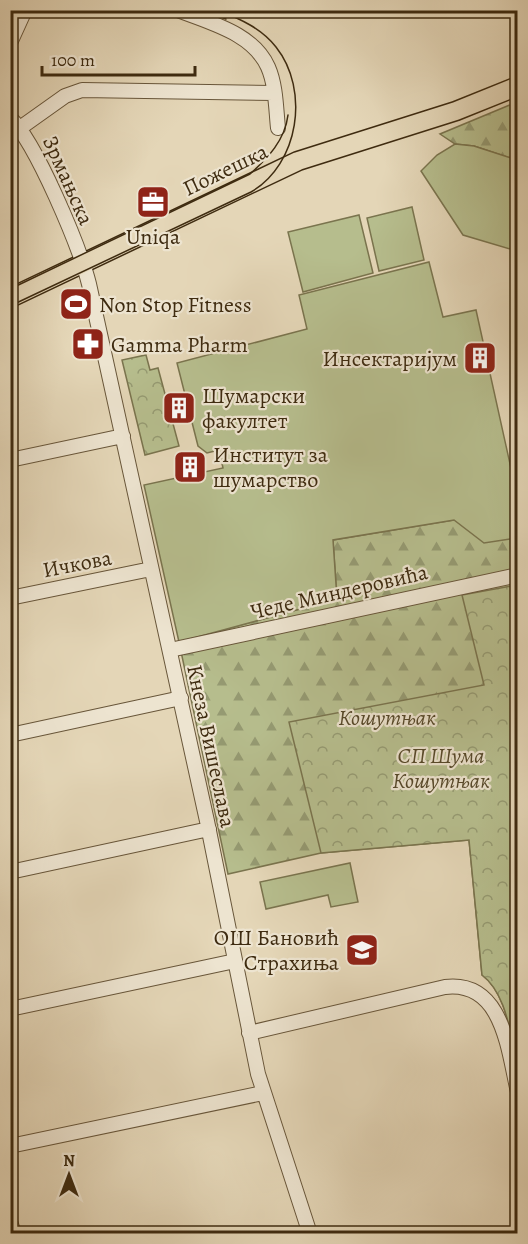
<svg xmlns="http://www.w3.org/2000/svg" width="528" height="1244" font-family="Alegreya,serif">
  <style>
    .forest { fill: url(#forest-firs); stroke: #7a744e; stroke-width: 1.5 }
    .park { fill: url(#park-crowns); stroke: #7a744e; stroke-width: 1.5 }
    .garden { fill: #b6bd8d; stroke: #7a744e; stroke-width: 1.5 }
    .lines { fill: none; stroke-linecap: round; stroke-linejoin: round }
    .minor-casing { stroke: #68563a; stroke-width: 16 }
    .major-casing { stroke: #3e2b10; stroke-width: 21 }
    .minor { stroke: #ede4d0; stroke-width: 14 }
    .major { stroke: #e4d6b7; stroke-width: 18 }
    .tram { stroke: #3e2b10; stroke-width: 1.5 }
    .labels { text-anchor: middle; stroke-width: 4.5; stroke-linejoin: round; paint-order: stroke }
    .street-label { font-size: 22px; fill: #3e2b10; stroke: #ede4d0 }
    .poi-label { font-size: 22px; fill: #3e2b10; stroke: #ede4d0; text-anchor: start }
    .park-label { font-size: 22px; font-style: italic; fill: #564829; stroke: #ede4d0 }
  </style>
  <defs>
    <pattern id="forest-firs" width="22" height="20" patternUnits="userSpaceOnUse" patternTransform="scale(1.5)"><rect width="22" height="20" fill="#b6bd8d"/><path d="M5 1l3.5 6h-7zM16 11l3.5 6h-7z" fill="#959a72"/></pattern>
    <pattern id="park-crowns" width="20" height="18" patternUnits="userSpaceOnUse" patternTransform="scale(1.5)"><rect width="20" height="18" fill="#b6bd8d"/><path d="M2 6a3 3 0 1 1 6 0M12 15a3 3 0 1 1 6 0" fill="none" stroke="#959a72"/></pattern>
  </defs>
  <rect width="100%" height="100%" fill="#e4d6b7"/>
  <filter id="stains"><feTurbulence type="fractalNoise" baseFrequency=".00333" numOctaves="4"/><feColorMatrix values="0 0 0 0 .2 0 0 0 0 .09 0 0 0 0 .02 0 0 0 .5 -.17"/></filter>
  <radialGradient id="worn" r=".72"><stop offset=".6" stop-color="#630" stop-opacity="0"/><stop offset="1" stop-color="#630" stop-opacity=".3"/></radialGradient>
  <path class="forest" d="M517 102V160L474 146 455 144 440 134Z
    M454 520 517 538V1060C510 1033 506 993 482 975L469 840 321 853 228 874 179 642 337 599 333 540Z"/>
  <path class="park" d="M146 355 150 370 158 368 179 446 145 455 122 360Z
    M517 585V1060C510 1033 506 993 482 975L469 840 321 853 289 722 484 685 462 595Z"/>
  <path class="garden" d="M455 144 474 146 517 160V251L463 235 421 171 437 155Z
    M412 207 424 260 379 271 367 218Z
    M359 215 373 273 303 292 288 232Z
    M429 262 443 317 476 310 514 482 517 481V538L484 543 454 520 333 540 337 599 179 642 144 485 223 468 219 450 207 453 198 446 177 363 307 329 299 295Z
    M350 863 358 902 331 907 328 895 266 909 260 882Z"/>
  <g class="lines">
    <defs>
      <path id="minor" d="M178 10C210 23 253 33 268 67 276 85 276 109 278 128
        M10 43 25 10
        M10 118C36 142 80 248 89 284L207 821 258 1074 310 1234
        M20 128 65 96 82 90 274 93
        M10 460 123 436
        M10 598 151 569
        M170 650 518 575
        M10 735 181 698
        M10 872 209 829
        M10 1009 235 961
        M249 1033 445 987C503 980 508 1050 518 1092
        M10 1146 263 1093
        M10 1221 14 1234"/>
      <path id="major" d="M10 298 298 161 456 111 518 86"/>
    </defs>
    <use href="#minor" class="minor-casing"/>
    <use href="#major" class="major-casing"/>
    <use href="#minor" class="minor"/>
    <use href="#major" class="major"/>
    <path class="tram" d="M204 10 226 19
      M10 289 250 174C268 158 285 140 288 115
      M10 306 251 192C299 164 310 90 276 47 261 28 240 19 218 10"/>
  </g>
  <defs>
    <symbol id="office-square" viewBox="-11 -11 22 22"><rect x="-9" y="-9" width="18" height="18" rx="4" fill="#8f2418" stroke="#ede4d0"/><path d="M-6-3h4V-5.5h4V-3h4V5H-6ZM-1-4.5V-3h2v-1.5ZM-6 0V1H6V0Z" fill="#fff"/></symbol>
    <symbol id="stadium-square" viewBox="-11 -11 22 22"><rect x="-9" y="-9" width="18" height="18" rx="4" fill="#8f2418" stroke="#ede4d0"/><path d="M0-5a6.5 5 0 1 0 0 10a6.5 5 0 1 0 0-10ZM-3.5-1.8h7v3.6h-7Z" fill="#fff"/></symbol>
    <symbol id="pharmacy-square" viewBox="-11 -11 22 22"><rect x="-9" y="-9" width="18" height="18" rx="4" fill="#8f2418" stroke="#ede4d0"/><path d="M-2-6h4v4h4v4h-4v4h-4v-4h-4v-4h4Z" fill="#fff"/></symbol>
    <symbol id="building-square" viewBox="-11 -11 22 22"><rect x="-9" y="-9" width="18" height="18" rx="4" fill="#8f2418" stroke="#ede4d0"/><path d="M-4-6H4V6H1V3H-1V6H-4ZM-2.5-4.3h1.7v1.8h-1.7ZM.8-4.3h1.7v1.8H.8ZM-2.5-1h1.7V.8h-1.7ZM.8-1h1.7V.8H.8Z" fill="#fff"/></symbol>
    <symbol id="school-square" viewBox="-11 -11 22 22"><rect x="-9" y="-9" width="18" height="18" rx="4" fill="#8f2418" stroke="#ede4d0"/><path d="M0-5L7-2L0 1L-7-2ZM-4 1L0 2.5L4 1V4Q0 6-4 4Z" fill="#fff"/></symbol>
  </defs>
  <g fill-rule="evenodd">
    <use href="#office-square" x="134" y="183" width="38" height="38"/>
    <use href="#stadium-square" x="57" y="285" width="38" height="38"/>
    <use href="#pharmacy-square" x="69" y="325" width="38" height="38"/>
    <use href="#building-square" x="461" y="339" width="38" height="38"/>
    <use href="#building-square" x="160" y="389" width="38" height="38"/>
    <use href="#building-square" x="171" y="448" width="38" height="38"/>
    <use href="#school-square" x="343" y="931" width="38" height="38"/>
  </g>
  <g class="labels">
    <g class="street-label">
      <text transform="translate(225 169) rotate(-26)" y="8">Пожешка</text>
      <text transform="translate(69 180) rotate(66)" y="8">Зрмањска</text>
      <text transform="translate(77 563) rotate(-11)" y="8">Ичкова</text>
      <text transform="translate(339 591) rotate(-13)" y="8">Чеде Миндеровића</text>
      <text transform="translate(212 746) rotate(78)" y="8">Кнеза Вишеслава</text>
    </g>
    <g class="poi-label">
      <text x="153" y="244" text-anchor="middle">Uniqa</text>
      <text x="99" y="312">Non Stop Fitness</text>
      <text x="111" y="352">Gamma Pharm</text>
      <text x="457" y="366" text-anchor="end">Инсектаријум</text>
      <text x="202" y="403">Шумарски<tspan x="202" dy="25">факултет</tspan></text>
      <text x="213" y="462">Институт за<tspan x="213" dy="25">шумарство</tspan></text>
      <text x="339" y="945" text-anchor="end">ОШ Бановић<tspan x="339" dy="25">Страхиња</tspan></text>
    </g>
    <g class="park-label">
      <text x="387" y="725">Кошутњак</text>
      <text x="441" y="763">СП Шума<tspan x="441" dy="25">Кошутњак</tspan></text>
    </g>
  </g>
  <rect width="528" height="1244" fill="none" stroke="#e4d6b7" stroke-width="36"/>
  <rect x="12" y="12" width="504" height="1220" fill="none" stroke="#3e2b10" stroke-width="3"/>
  <rect x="18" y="18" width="492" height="1208" fill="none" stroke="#3e2b10" stroke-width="1.5"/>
  <g transform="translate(69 1175)" stroke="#ede4d0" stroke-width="4.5" paint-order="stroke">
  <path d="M0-4.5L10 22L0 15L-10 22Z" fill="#3e2b10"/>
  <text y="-9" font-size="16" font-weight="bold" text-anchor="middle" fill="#3e2b10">N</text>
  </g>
  <path d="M42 66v9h153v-9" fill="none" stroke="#3e2b10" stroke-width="3"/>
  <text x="51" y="66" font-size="18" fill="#3e2b10" stroke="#ede4d0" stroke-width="4.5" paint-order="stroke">100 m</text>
  <rect width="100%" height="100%" filter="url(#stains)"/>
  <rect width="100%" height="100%" fill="url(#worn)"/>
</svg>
